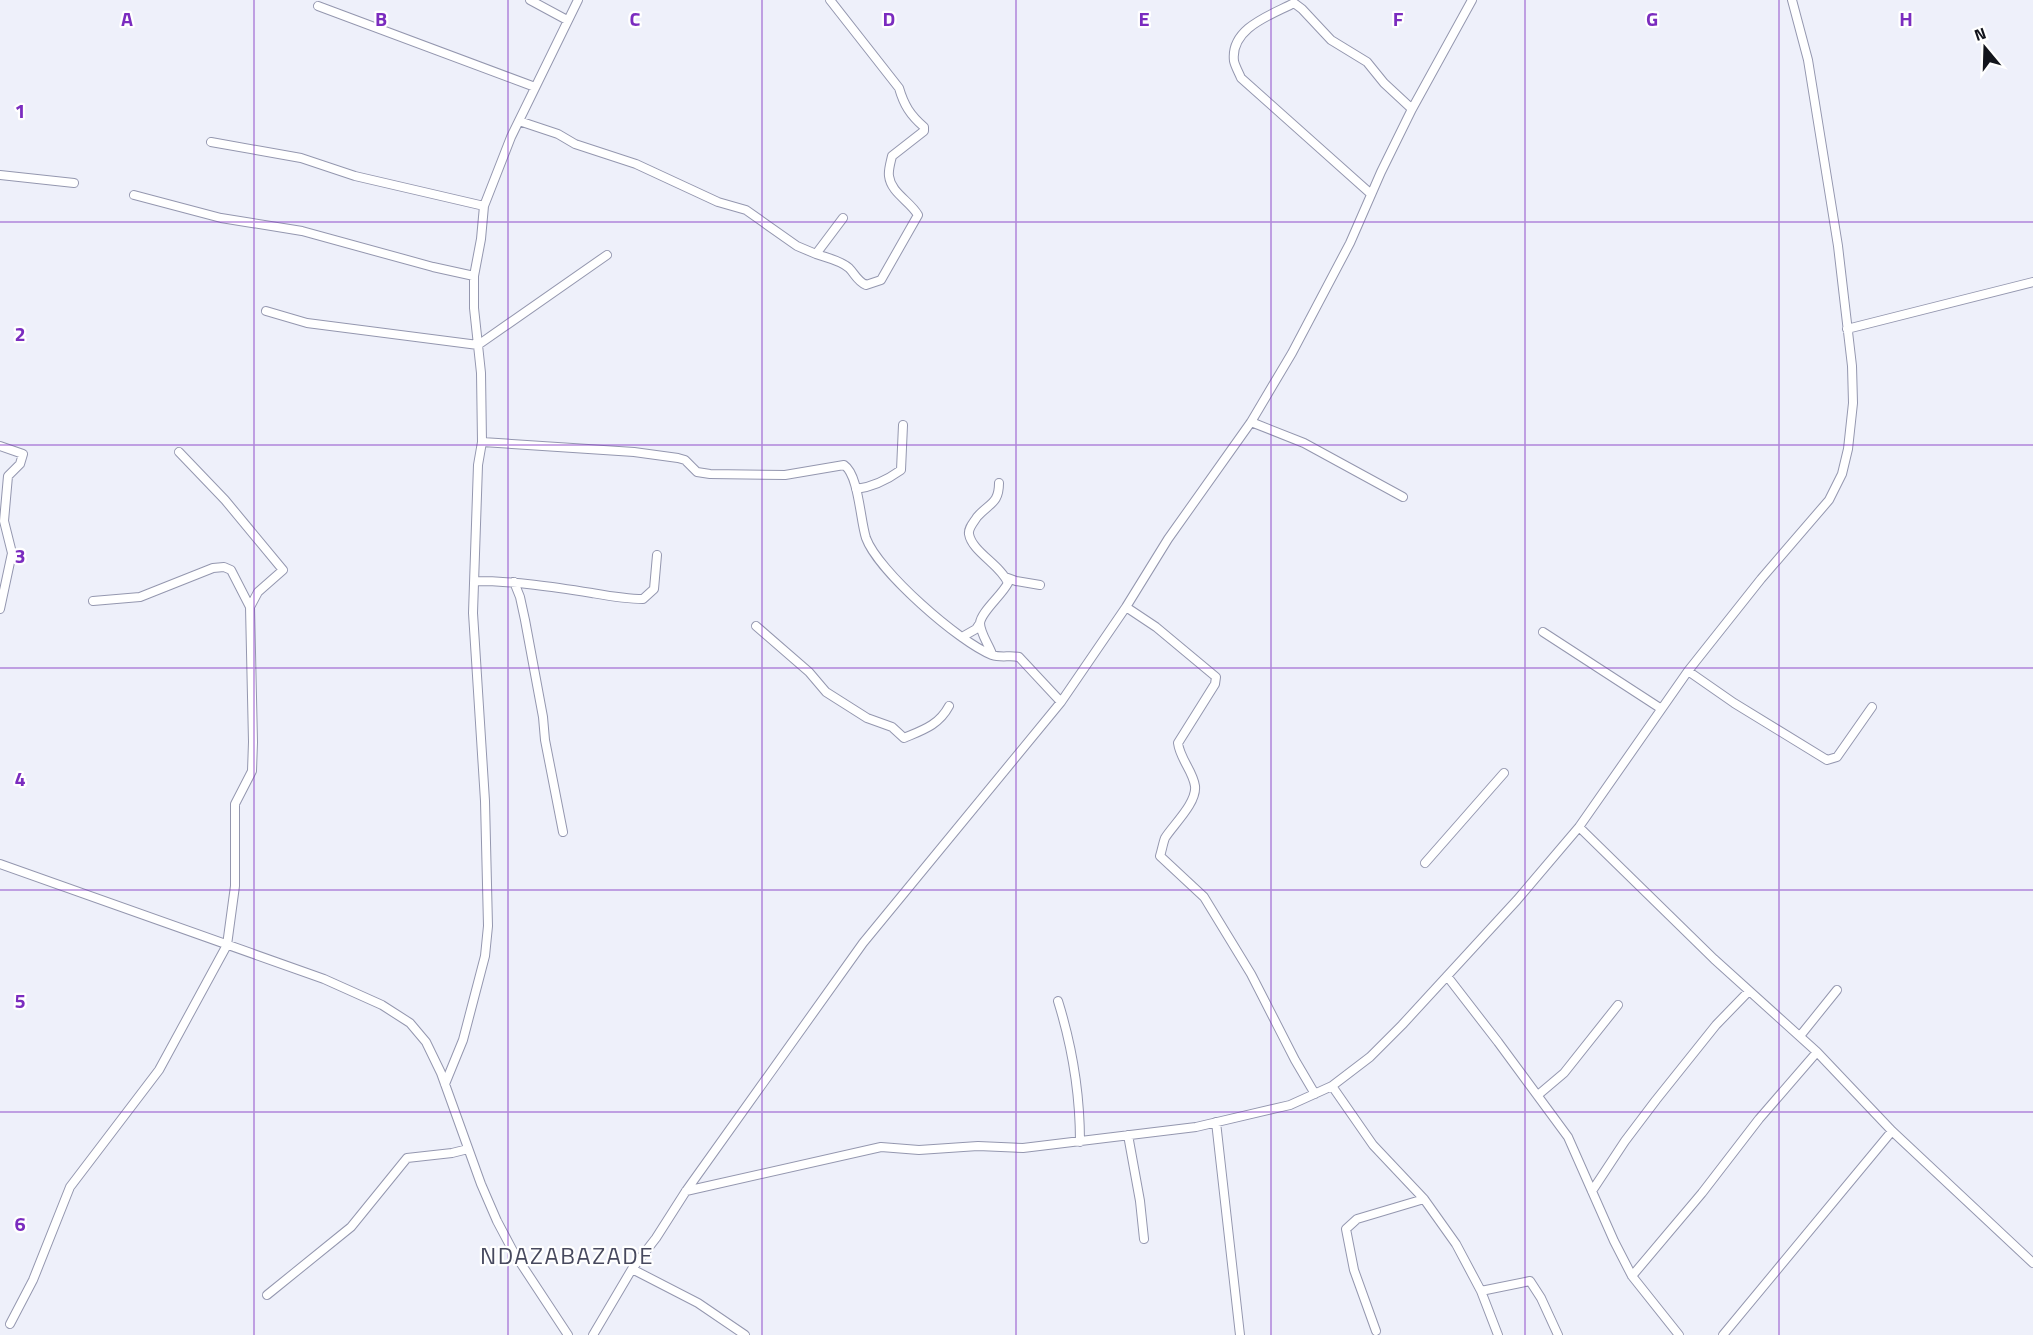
<svg xmlns="http://www.w3.org/2000/svg" width="2033" height="1335" font-family="'Titillium Web',sans-serif">
  <style>
    .lines { fill: none; stroke-linecap: round; stroke-linejoin: round }
    .street-casing { stroke: #9497af; stroke-width: 10 }
    .street { stroke: #fff; stroke-width: 8 }
    .grid { fill: none; stroke: #7b2cbf; stroke-width: 1.5; stroke-opacity: 0.55 }
    .labels { text-anchor: middle; stroke-width: 4.5; stroke-linejoin: round; paint-order: stroke }
    .quarter-label { font-size: 24px; letter-spacing: 1.5px; fill: #47495e; stroke: #fff }
    .grid-label { font-size: 20px; text-anchor: middle; font-weight: bold; fill: #7b2cbf; stroke: #fff; stroke-width: 4.5; stroke-linejoin: round; paint-order: stroke }
  </style>
  <rect width="100%" height="100%" fill="#eef0fa"/>
  <g class="lines">
    <defs>
      <path id="street" d="M530 0 567 20
        M318 6 535 87
        M519 121 558 134 575 144 636 164 718 202 746 210 797 246 816 254 843 218
        M211 142 301 158 355 176 484 206
        M0 175 74 183
        M1371 194 1241 78C1239 73 1235 66 1234 61 1230 28 1271 15 1294 3L1302 9 1331 40 1367 62 1384 83 1412 109
        M134 195 221 218 302 231 433 267 474 276
        M816 254C827 258 840 260 849 268 855 274 857 281 866 285L881 280 918 215C910 201 891 193 889 176 888 170 891 161 892 156L924 131V127C910 115 904 105 899 88L830 0
        M266 311 307 323 478 345 607 255
        M1847 329 2033 282
        M1251 422 1304 443 1403 497
        M482 442 634 452 678 458 685 460 697 472 710 474 785 475 844 465C859 475 860 520 866 538 878 571 959 642 992 655 1001 658 1010 655 1019 657L1061 702
        M0 446 23 454 20 464 8 476 4 521 12 553 0 609
        M179 452 225 500 283 570 258 592 250 607
        M856 489C873 487 887 480 901 470L903 425
        M1005 577 1016 581 1040 585
        M476 581C514 581 554 587 592 593 609 596 625 599 643 599L654 589 657 555
        M514 582 520 597 525 620 543 717 545 740 563 832
        M1126 607 1156 627 1216 677 1215 684 1178 743C1180 759 1193 771 1195 786 1197 803 1173 825 1165 838 1163 843 1162 850 1160 856L1204 897 1251 974 1295 1060 1315 1094
        M756 626 809 672 826 692 867 718 892 727 904 738C923 730 939 725 949 706
        M1543 632 1660 708
        M962 637 976 629 980 623
        M992 654C989 645 980 633 980 623 981 612 1002 595 1008 583 1001 565 972 552 969 534 968 528 974 522 977 517 989 503 999 504 999 483
        M1688 671 1734 703 1827 760 1837 757 1872 707
        M1579 827 1714 959 1817 1052 1892 1131 2033 1263
        M1425 863 1504 773
        M0 864 324 979 382 1005 410 1023 426 1042 441 1073 481 1184 497 1221 514 1253 568 1335
        M1447 976 1498 1042 1568 1137 1614 1241 1632 1276 1679 1335
        M1058 1001C1072 1046 1080 1095 1080 1142
        M1800 1036 1837 990
        M445 1084 463 1040 485 956 488 926 485 801 473 613 478 465 482 442 481 373 474 308V276L481 239 484 206 511 137 578 0
        M1332 1086 1373 1145 1424 1199 1456 1244 1481 1291 1498 1335
        M1538 1095 1564 1073 1618 1005
        M1216 1122 1240 1335
        M1128 1135 1140 1201 1144 1239
        M686 1191 881 1147 919 1150 978 1146 1023 1148 1196 1127 1290 1105 1332 1086 1370 1057 1402 1025 1517 900 1579 827 1688 671 1761 579 1829 500 1842 474 1848 449 1853 403 1852 366 1838 246 1808 60 1792 0
        M1592 1191 1625 1141 1656 1100 1716 1025 1749 991
        M632 1269 698 1303 745 1335
        M1632 1276 1702 1193 1759 1119 1817 1052
        M1481 1291 1530 1281 1541 1298 1558 1335
        M267 1295 351 1227 407 1158 452 1153 468 1149
        M10 1324 33 1280 70 1187 159 1070 227 945 235 886V804L252 771 253 742 250 607 231 570 224 567 213 568 140 597 93 601
        M1376 1331 1354 1270 1346 1229 1357 1219 1424 1199
        M593 1335 632 1269 656 1238 686 1191 863 943 1061 702 1126 607 1168 539 1251 422 1292 353 1350 243 1381 172 1412 109 1472 0
        M1723 1335 1892 1131"/>
    </defs>
    <use href="#street" class="street-casing"/>
    <use href="#street" class="street"/>
  </g>
  <path class="grid" d="M254 0V1335M508 0V1335M762 0V1335M1016 0V1335M1271 0V1335M1525 0V1335M1779 0V1335M0 222H2033M0 445H2033M0 668H2033M0 890H2033M0 1112H2033"/>
  <g class="labels">
    <g class="quarter-label">
      <text x="567" y="1264">NDAZABAZADE</text>
    </g>
  </g>
  <g class="grid-label">
    <text x="127" y="26">A</text>
    <text x="381" y="26">B</text>
    <text x="635" y="26">C</text>
    <text x="889" y="26">D</text>
    <text x="1144" y="26">E</text>
    <text x="1398" y="26">F</text>
    <text x="1652" y="26">G</text>
    <text x="1906" y="26">H</text>
    <text x="20" y="118">1</text>
    <text x="20" y="341">2</text>
    <text x="20" y="563">3</text>
    <text x="20" y="786">4</text>
    <text x="20" y="1008">5</text>
    <text x="20" y="1231">6</text>
  </g>
  <g transform="translate(1985 48) rotate(341)" stroke="#ffffff" stroke-width="4.5" paint-order="stroke">
  <path d="M0-4.5L10 22L0 15L-10 22Z" fill="#12141c"/>
  <text y="-9" font-size="16" font-weight="bold" text-anchor="middle" fill="#12141c">N</text>
  </g>
</svg>
